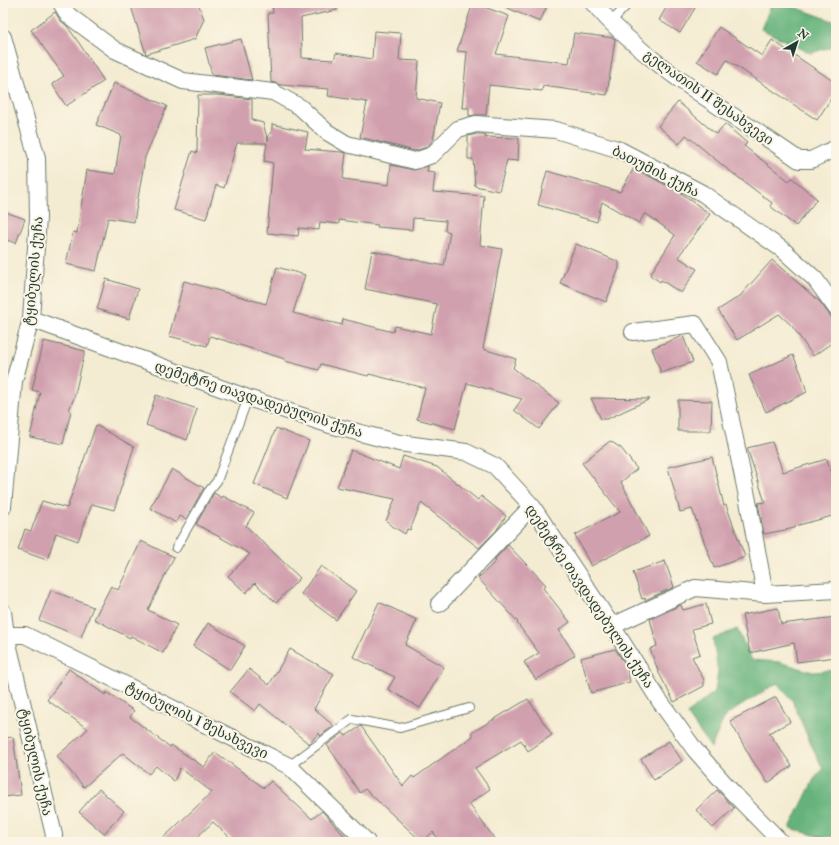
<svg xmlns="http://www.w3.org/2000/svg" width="839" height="845" font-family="'IM FELL Double Pica','Noto Serif Georgian',serif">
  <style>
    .forest { fill: #65b27b; stroke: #427858 }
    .building { fill: #d1a0af }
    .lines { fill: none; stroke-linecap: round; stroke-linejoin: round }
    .service-casing { stroke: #6a7a6b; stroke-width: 10 }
    .minor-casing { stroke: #6a7a6b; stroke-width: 18 }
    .service { stroke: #fff; stroke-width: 8 }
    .minor { stroke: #fff; stroke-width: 16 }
    .labels { text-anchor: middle; stroke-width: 4; stroke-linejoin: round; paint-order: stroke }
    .street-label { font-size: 14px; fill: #1f3d34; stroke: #fcf5e5 }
  </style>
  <rect width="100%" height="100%" fill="#fcf5e5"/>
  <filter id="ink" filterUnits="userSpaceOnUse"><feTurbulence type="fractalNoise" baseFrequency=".025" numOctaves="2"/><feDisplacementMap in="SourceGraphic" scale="8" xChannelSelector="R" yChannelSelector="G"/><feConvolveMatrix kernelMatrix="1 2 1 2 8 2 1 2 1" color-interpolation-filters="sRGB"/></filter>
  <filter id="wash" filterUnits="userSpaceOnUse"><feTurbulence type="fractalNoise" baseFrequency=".012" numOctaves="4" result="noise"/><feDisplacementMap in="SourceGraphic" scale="16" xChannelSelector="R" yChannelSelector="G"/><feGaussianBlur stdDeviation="0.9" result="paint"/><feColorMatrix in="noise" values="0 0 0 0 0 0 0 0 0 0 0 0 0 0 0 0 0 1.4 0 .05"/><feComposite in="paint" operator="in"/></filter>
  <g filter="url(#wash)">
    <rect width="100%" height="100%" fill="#f4ecd2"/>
    <path class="forest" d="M772 3H784L836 22V46L810 53 761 29Z
      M737 629 752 660 779 662 813 672 836 670V837H820L790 828 814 779 823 769 810 742 792 700 777 683 725 716 711 748 687 714 715 691 718 672 713 639Z"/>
    <g id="blocks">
      <path class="building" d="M130 3H198L204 19 195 39 147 54H146Z
        M272 3H337V10L301 18 302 58 334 60 336 53 372 59 374 31 401 33 399 60 419 61 416 98 440 103 433 140 427 147 415 151 360 137 367 102 328 96 329 89 281 85 271 82 268 13H273Z
        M473 3 509 16 496 54 569 63 574 33 614 38 615 39 607 95 543 86 542 91 489 85 486 115H476L469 116V108H462L467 52 457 51Z
        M496 3H548L540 22Z
        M669 3H698L680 33 659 20Z
        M55 12 60 20 67 26 79 43 104 81 66 106 52 84 64 76 31 30Z
        M719 27 762 56 772 40 836 83V91L817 120 727 60 718 74 697 61Z
        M241 39 252 80 212 75 205 48Z
        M114 83 167 106 145 157 134 222 108 218 96 271 66 264 73 232 77 233 87 170 115 174 121 135 96 125Z
        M198 95H217L252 99V120L263 123 268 141 269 134 272 133V124L308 132 305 149 341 152 346 153 343 179 389 185 391 165 413 170 428 166 427 172 435 173 433 192 484 196 480 245 502 249 483 349 516 359 513 368 559 403 539 429 514 410 522 399 467 383 455 429 417 419 425 388 369 374 368 376 321 364 319 370 285 361V359L210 336 207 346 169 336 184 281 266 304 277 267 305 275 293 313 342 325 343 319 393 332 395 326 431 334 437 304 365 289 372 251 444 266 450 232 445 231 446 221 413 218 412 230 377 227 378 225 339 220V224L320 222 319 230 299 228 298 236 267 233 273 163 264 161 267 143H237L224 188 216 185 206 219 174 210 192 151 197 153Z
        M678 102 716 134 725 124 747 143 744 146 789 181 792 178 817 199 796 226 770 206 772 203 726 168 686 135 679 144 658 126Z
        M477 134H485V137L519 138 518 161 507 160 499 191 475 186 473 159H468V136Z
        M634 168 681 193 710 214 678 257 697 269 681 293 661 280 660 282 650 275 675 235 645 213 639 223 602 202 597 222 538 205 547 171 620 192Z
        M3 211 25 219 16 243 3 239Z
        M576 244 619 262V268L606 302 560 283Z
        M772 260 821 303 836 324V340L813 356 792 326 779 314 737 340 718 310 740 296Z
        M106 279 138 289 129 319 97 309Z
        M683 336 693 362 661 373 652 348Z
        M44 341 85 351 74 398 69 410 71 411 63 444 30 437 40 392 32 390Z
        M793 355 801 373 807 392 766 412 749 375Z
        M156 395 197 409 187 440 146 425Z
        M591 398 650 399 607 419H601Z
        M678 400 712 401 711 431H678Z
        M96 425 134 447 114 510 92 504 78 541 56 533 47 560 18 550 25 529 31 531 42 501 67 508Z
        M276 428 309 441 287 498 254 484Z
        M610 441 621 448 637 469 621 482 649 536 591 566 575 535 620 512 582 463Z
        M772 442 783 472 827 459 836 489V515L795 526V528L764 534 758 503 765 502 747 448Z
        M351 450 399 469 403 456 437 467 478 500 481 496 506 516 496 531 479 548 421 503 410 530 407 529 405 534 389 524V522L386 521 395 499 337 487Z
        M712 457 724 506 726 505 745 557 714 568 692 509 680 512 668 467Z
        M172 469 204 488 186 519 180 516 176 523 150 508Z
        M214 493 222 498 223 496 254 513 246 526 300 578 276 603 255 583 246 593 228 576 250 554 196 524Z
        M141 541 174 557 148 610 177 625 163 653 131 636 130 638 94 619 111 586 118 590Z
        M508 545 546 585 543 588 570 622 559 630 575 655 536 680 524 662 539 653 517 623 518 622 478 578 496 561 494 560Z
        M665 561 674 587 645 600V598L642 599 633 572Z
        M321 566 356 591 336 620 301 594Z
        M51 590 93 607 81 637 39 620Z
        M379 602 417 620 405 645 444 667 420 708 388 689 395 677 353 657Z
        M706 604 711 624 692 629 700 654 692 657 704 680V686L674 702 659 673 650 649 657 646 650 619 681 605 683 610Z
        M778 608 781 624 836 617V657L797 662 794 643 750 653 742 615Z
        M208 623 245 646 230 670 193 646Z
        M290 649 334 674 314 709 334 726 320 736 319 733 309 744 260 704 255 711 230 692 249 669 269 685Z
        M615 649 626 665 630 682 591 693 581 658Z
        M69 669 105 695 106 692 134 711 130 717 170 747 171 745 204 767 215 752 264 788 271 781 312 819 322 811 350 842H235L213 822 192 842H159L212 792 180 768 174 781 156 766 149 774 123 753 84 787 57 756 88 729 47 700Z
        M776 697 790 722 769 733 792 766 768 783 751 758 730 721Z
        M528 699 552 735 528 751 521 740 475 768 490 789 469 804 497 842H440L433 832 422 842 365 789 360 793 327 745 343 733 346 736 361 726 403 786 412 776 414 778 473 736 471 733Z
        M13 737 21 795 3 797V738Z
        M669 741 682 761 654 780 641 759Z
        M99 789 124 811 104 834 79 812Z
        M717 790 734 808 713 828 696 810Z"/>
    </g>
  </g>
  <g filter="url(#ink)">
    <use href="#blocks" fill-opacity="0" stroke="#6a7a6b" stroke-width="1"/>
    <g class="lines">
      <defs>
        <path id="service" d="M610 23 629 3
          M176 548 208 492 217 481 248 398
          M289 766 352 719 400 728 469 708"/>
        <path id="minor" d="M61 3 68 15 115 50 183 81 273 92 300 107 327 132 347 144 415 161 432 155 458 129 476 124 556 130 620 150 702 193 783 250 815 279 836 308
          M593 3C649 68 729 111 799 160H811L836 148
          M3 37 37 158 38 218 31 319 14 381 3 507
          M31 319 248 398 330 425 399 443 466 452 495 466 532 506 612 626 659 700 695 750 733 793 781 842
          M633 332 695 324 719 362 748 501 765 594
          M439 604 532 506
          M3 612 6 635 54 835 53 842
          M612 626 695 588 765 594 836 590
          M6 635H25L289 766 367 842"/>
      </defs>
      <use href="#service" class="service-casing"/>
      <use href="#minor" class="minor-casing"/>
      <use href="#service" class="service"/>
      <use href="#minor" class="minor"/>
    </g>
  </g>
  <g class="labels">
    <g class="street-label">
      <text transform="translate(709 97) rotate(35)" y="5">გელათის II შესახვევი</text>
      <text transform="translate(656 171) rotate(27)" y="5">ბათუმის ქუჩა</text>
      <text transform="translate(33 271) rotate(-85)" y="5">ტყიბულის ქუჩა</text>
      <text transform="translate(259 399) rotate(18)" y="5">დემეტრე თავდადებულის ქუჩა</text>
      <text transform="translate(590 596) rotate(56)" y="5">დემეტრე თავდადებულის ქუჩა</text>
      <text transform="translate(197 720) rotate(26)" y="5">ტყიბულის I შესახვევი</text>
      <text transform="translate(36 762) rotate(77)" y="5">ტყიბულის ქუჩა</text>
    </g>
  </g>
  <rect width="839" height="845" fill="none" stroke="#fcf5e5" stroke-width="16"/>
  <g transform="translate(797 42) rotate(39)" stroke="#fcf5e5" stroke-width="3" paint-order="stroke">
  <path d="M0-3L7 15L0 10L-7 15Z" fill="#1f3d34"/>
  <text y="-6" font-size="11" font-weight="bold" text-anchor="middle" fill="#1f3d34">N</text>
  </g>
</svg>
